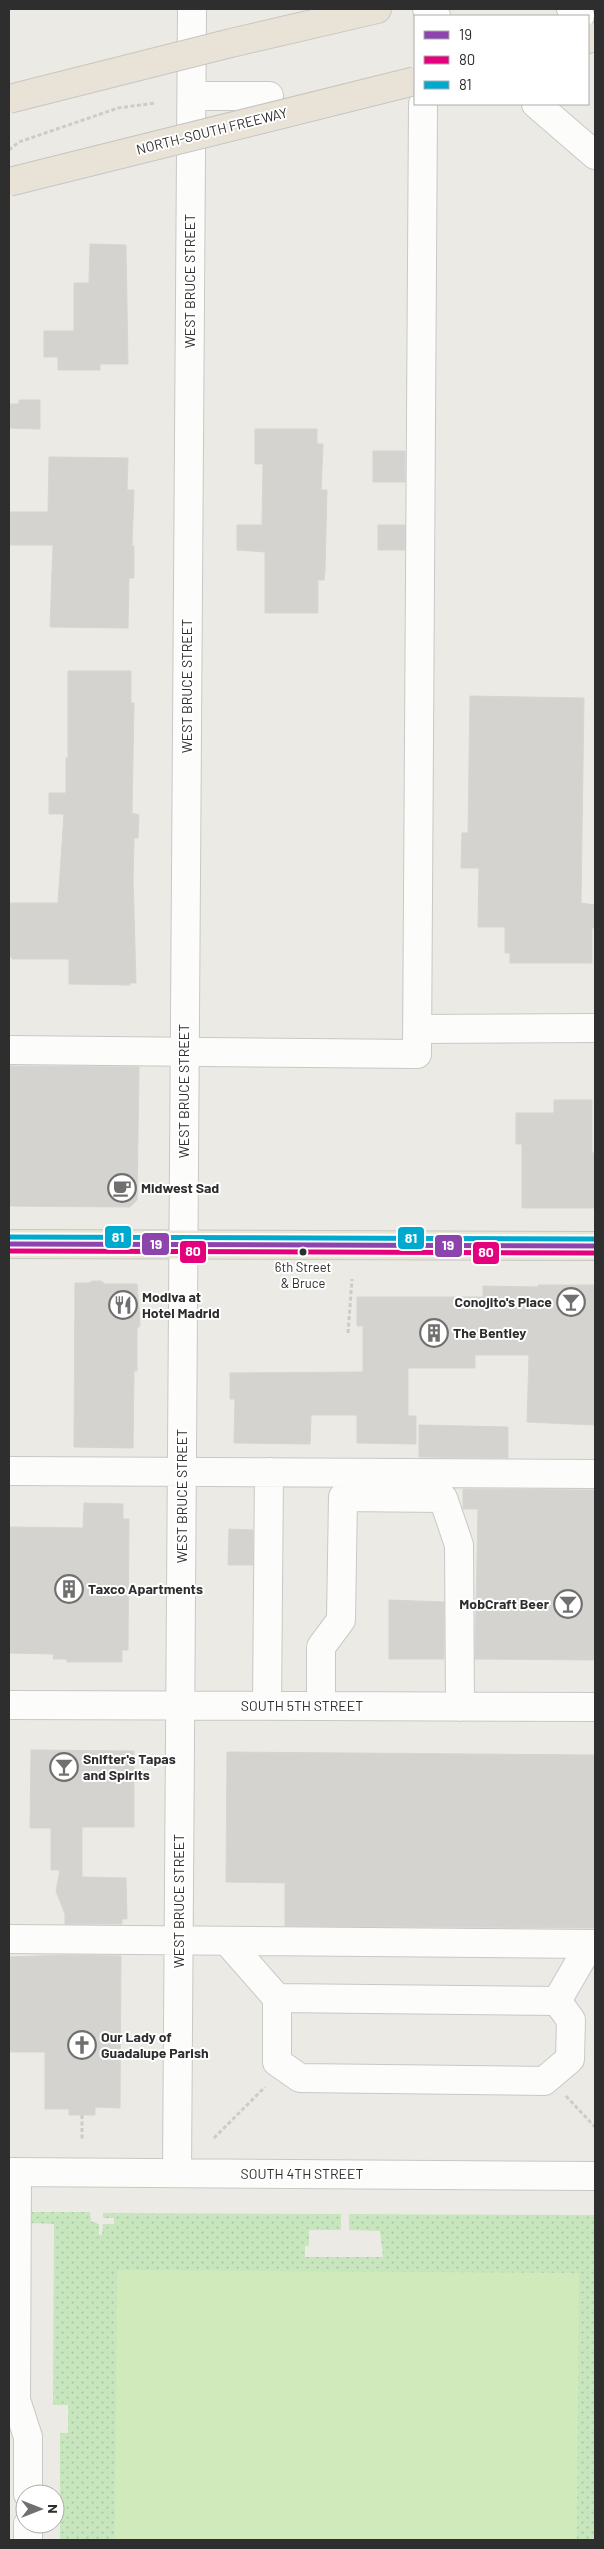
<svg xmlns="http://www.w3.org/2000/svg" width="604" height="2549" font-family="Barlow,sans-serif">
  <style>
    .grass { fill: url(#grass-dots) }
    .pitch { fill: #d0eabc }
    .building { fill: #d5d3cf; stroke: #d7d5d0 }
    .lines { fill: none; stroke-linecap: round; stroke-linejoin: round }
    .minor-casing { stroke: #c9c8c8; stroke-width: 30 }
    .major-casing { stroke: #c6c6c4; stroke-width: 30 }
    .highway-casing { stroke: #c6c6c4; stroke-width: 30 }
    .path { stroke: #cccccb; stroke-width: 3; stroke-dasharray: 4 2.5; stroke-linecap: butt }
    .minor { stroke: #fcfcfb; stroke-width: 28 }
    .major { stroke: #e8e7d6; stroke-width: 28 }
    .highway { stroke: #e9e2d6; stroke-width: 28 }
    .highway-bridge-casing { stroke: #c6c6c4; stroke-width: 30; stroke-linecap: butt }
    .highway-bridge { stroke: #e9e2d6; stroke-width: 28 }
    .bus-1-casing { stroke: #fff; stroke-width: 9 }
    .bus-2-casing { stroke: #fff; stroke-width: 9 }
    .bus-3-casing { stroke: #fff; stroke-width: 9 }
    .bus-1 { stroke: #8e44ad; stroke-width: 5 }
    .bus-2 { stroke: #e5007d; stroke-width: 5 }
    .bus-3 { stroke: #00a9ce; stroke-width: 5 }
    .bus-dot { fill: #2e2e2e; stroke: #fff; stroke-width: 2 }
    .labels { text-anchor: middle; stroke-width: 4; stroke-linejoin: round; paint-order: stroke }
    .bus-label { font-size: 13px; fill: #2e2e2e; stroke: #fff }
    .street-label { font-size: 14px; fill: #2e2e2e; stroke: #fff }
    .poi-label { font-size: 14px; font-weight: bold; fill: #2e2e2e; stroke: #fff; text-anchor: start }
    .line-badge { stroke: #fff; stroke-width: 2 }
    .badge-label { font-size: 14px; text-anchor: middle; font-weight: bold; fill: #fff }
  </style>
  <defs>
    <pattern id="grass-dots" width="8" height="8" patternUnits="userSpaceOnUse" patternTransform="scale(1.25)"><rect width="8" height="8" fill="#c8e6be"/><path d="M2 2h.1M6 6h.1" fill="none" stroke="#acc6a4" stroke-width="1.8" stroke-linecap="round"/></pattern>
  </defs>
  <rect width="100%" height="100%" fill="#eceae4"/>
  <path class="grass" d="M31 2212H90L91 2221 99 2224V2235H102L103 2224H114V2218H103V2213L341 2214V2230H309V2246H305V2257H383L380 2231 349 2230V2214L595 2215V2540H60V2433H68V2405H53V2403L54 2224 30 2223Z"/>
  <path class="pitch" d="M117 2270 579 2273 577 2540H115Z"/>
  <path class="building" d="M90 244 126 245 128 364H100V370H58V357H44V331H74V283H89Z
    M19 400H40V429L9 428V404H19Z
    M255 429H317V444H323L321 490H327L325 570 324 580H318V613H265V552L237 550V525H262L263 464H255Z
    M373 451H405V482H373Z
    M49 457 128 458 127 490H134L132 546H134V578H129L128 628 50 627 53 545H9V512H48Z
    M378 525H405V550H378Z
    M68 671H131V703H134L132 813 139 815 138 838H134L133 878 136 983H130V985L69 984V959H12V957H9V903H58L64 814H49V793H66V758H68Z
    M470 696 584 698 581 903 595 905V928H592V963H510V953H505V927H478L479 868H461L462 833H468Z
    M9 1066 139 1067 137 1200 130 1207 9 1206Z
    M554 1100H592V1153H595V1208H522V1144H516V1113H554Z
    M92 1281H101L105 1284H137L140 1325 137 1329V1371H134L133 1448 74 1447 75 1283H89Z
    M538 1285H595V1425L527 1422 529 1355H475V1368H408V1416H416V1444L357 1443V1415H311L310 1444 234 1443 235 1399H230V1373L363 1372V1326H357V1297H483V1286L538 1287Z
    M419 1425 508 1427V1458L419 1457Z
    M463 1489 595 1490V1660L475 1659 478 1509H463Z
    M84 1503 123 1504V1519H129L128 1650H122V1662H67V1659H53L54 1654 9 1653V1527L83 1528Z
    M229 1529 253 1530V1565H228Z
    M389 1600 444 1602V1659H389Z
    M31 1750 134 1751V1827H82V1877L126 1878 127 1919H122V1924H65V1914L56 1891 60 1870H51V1828H30Z
    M227 1752 595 1755V1928L285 1926V1883L226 1882Z
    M65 1955 121 1956 120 2108 95 2107V2115H69V2109H45V2052H9V1957Z"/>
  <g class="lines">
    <defs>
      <path id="minor" d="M427 9 436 16
        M571 9 580 16
        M192 96H269
        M536 104 595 155
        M417 1029 595 1028
        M9 1050 417 1054 423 104
        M9 1471 595 1474
        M9 1705 595 1707
        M267 1706 269 1472
        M321 1706V1647L341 1620 343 1497 443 1498 459 1545 460 1707
        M9 1939 595 1944
        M227 1941 277 1998V2062L300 2078 544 2081 570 2059 571 2020 557 2001 277 1998
        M557 2001 590 1944
        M9 2172 595 2176
        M17 2172 16 2400 28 2437V2494
        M177 2173 192 9
        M28 2540V2524"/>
      <path id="major" d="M9 1244 595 1246"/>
      <path id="highway" d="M588 39 595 37
        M231 43 377 9"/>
    </defs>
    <use href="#minor" class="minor-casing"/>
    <use href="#major" class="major-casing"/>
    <use href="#highway" class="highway-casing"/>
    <path class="path" d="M9 150 19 142 118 108 156 103
      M348 1333 352 1279
      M566 2096 595 2127
      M82 2115V2139
      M214 2138 265 2087"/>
    <use href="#minor" class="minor"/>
    <use href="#major" class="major"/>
    <use href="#highway" class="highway"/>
    <defs>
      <path id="highway-bridge" d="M9 99 231 43
        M9 182 415 81"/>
    </defs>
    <use href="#highway-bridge" class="highway-bridge-casing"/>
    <use href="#highway-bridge" class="highway-bridge"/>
    <defs>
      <path id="bus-1" d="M9 1244 595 1246"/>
      <path id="bus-2" d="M9 1251 595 1253"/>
      <path id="bus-3" d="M9 1237 595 1239"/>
    </defs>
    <use href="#bus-1" class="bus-1-casing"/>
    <use href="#bus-2" class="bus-2-casing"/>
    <use href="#bus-3" class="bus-3-casing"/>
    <use href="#bus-1" class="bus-1"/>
    <use href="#bus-2" class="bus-2"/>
    <use href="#bus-3" class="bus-3"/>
  </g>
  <defs>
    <symbol id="cafe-ring" viewBox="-11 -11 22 22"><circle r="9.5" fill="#fff" stroke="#70706e" stroke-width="1.5"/><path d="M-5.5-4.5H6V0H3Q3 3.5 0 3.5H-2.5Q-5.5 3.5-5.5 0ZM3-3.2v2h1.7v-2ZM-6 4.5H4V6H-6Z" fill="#70706e"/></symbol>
    <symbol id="bar-ring" viewBox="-11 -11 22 22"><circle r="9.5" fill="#fff" stroke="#70706e" stroke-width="1.5"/><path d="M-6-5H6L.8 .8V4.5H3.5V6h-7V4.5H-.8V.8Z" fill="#70706e"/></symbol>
    <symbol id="restaurant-ring" viewBox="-11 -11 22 22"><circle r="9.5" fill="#fff" stroke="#70706e" stroke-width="1.5"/><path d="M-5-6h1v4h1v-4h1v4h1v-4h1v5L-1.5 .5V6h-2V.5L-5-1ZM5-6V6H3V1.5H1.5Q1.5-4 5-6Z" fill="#70706e"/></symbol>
    <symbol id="building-ring" viewBox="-11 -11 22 22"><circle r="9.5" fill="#fff" stroke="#70706e" stroke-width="1.5"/><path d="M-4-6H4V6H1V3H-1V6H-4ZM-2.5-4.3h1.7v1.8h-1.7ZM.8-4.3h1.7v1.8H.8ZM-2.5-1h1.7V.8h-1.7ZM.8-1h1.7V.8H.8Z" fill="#70706e"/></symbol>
    <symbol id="church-ring" viewBox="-11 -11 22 22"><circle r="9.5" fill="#fff" stroke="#70706e" stroke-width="1.5"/><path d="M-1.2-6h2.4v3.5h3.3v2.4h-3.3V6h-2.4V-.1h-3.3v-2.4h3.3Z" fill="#70706e"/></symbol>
  </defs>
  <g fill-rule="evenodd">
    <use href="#cafe-ring" x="106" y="1172" width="32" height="32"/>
    <use href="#bar-ring" x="555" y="1286" width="32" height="32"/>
    <use href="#restaurant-ring" x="107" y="1289" width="32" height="32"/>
    <use href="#building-ring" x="418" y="1317" width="32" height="32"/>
    <use href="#building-ring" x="53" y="1573" width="32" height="32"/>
    <use href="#bar-ring" x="552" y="1588" width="32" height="32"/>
    <use href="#bar-ring" x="48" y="1751" width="32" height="32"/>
    <use href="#church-ring" x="66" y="2029" width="32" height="32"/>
  </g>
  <circle class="bus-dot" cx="303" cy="1252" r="4.5"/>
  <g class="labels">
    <g class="bus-label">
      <text x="303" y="1272">6th Street<tspan x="303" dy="16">&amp; Bruce</tspan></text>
    </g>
    <g class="street-label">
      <text transform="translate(212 131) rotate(-14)" y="5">NORTH-SOUTH FREEWAY</text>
      <text transform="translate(190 281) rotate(-90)" y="5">WEST BRUCE STREET</text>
      <text transform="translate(187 686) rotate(-90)" y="5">WEST BRUCE STREET</text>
      <text transform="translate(184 1091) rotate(-90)" y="5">WEST BRUCE STREET</text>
      <text transform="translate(182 1496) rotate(-90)" y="5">WEST BRUCE STREET</text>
      <text x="302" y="1711">SOUTH 5TH STREET</text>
      <text transform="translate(179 1901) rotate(-90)" y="5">WEST BRUCE STREET</text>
      <text x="302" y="2179">SOUTH 4TH STREET</text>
    </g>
    <g class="poi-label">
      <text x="141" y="1193">Midwest Sad</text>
      <text x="142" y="1302">Modiva at<tspan x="142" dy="16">Hotel Madrid</tspan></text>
      <text x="552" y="1307" text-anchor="end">Conojito's Place</text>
      <text x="453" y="1338">The Bentley</text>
      <text x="88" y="1594">Taxco Apartments</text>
      <text x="549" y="1609" text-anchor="end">MobCraft Beer</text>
      <text x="83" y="1764">Snifter's Tapas<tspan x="83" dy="16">and Spirits</tspan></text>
      <text x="101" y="2042">Our Lady of<tspan x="101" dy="16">Guadalupe Parish</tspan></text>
    </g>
  </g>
  <g class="line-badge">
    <rect x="104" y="1225" width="28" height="24" rx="5" fill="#00a9ce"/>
    <rect x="397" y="1226" width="28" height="24" rx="5" fill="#00a9ce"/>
    <rect x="141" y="1232" width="29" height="24" rx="5" fill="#8e44ad"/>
    <rect x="434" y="1234" width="29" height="24" rx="5" fill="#8e44ad"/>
    <rect x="179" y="1240" width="28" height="24" rx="5" fill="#e5007d"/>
    <rect x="472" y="1241" width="28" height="24" rx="5" fill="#e5007d"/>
  </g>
  <g class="badge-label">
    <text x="118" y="1242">81</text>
    <text x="411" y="1243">81</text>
    <text x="156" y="1249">19</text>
    <text x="448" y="1250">19</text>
    <text x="193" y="1256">80</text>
    <text x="486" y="1257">80</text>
  </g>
  <rect width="604" height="2549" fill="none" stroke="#2e2e2e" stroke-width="20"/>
  <rect x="414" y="15" width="175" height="90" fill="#ffffff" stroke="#ababab"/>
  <rect x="424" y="31" width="25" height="8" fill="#8e44ad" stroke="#ababab"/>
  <text x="459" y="40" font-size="15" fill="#2e2e2e">19</text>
  <rect x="424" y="56" width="25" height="8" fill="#e5007d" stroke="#ababab"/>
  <text x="459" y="65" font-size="15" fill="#2e2e2e">80</text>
  <rect x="424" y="81" width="25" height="8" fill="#00a9ce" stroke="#ababab"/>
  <text x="459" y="90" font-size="15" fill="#2e2e2e">81</text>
  <g transform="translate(40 2509) rotate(90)"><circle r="24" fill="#ffffff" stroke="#ababab"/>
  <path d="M0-4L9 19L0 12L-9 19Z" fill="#70706e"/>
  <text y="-8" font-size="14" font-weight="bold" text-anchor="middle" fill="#2e2e2e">N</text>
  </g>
</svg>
